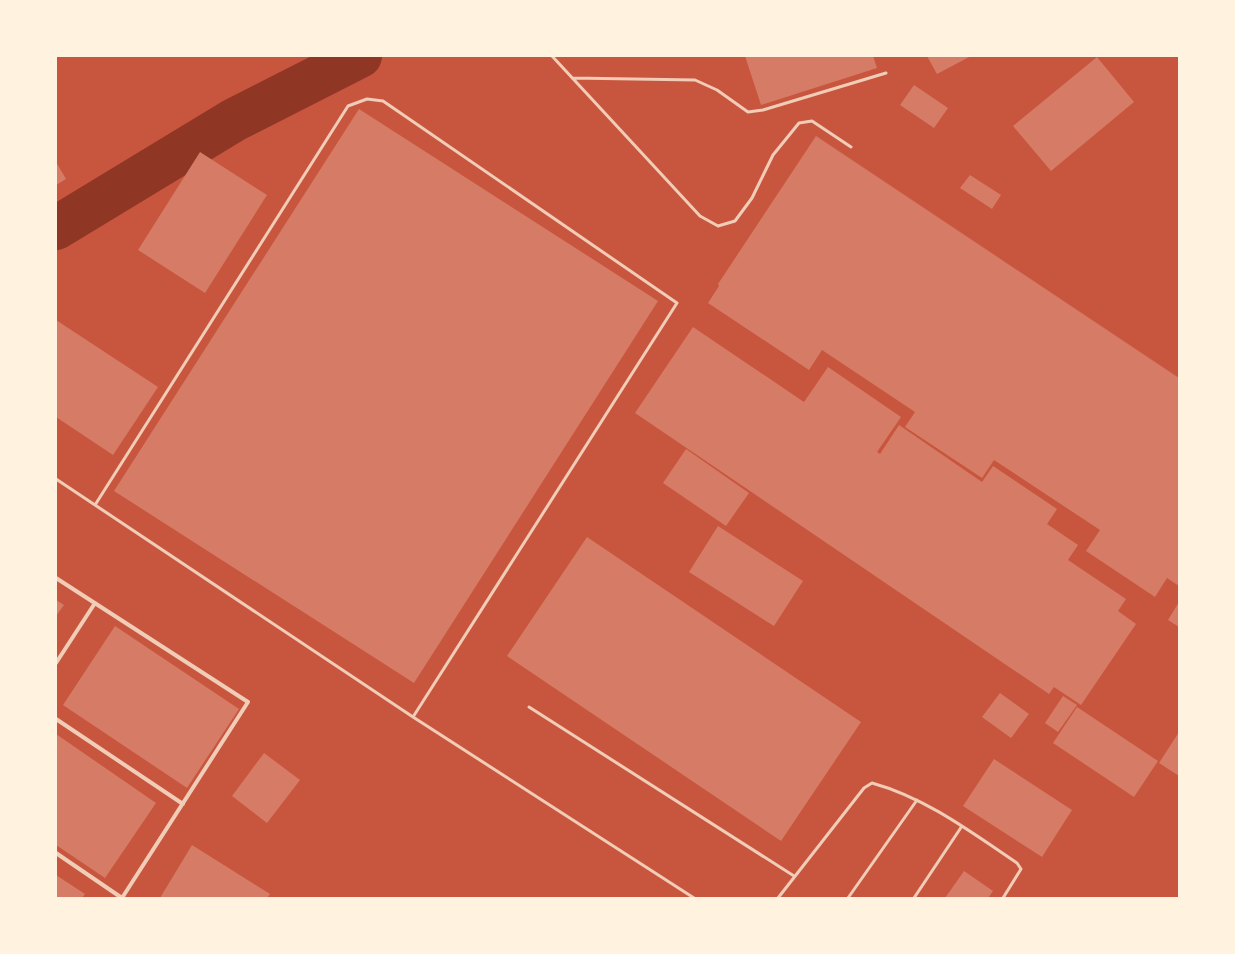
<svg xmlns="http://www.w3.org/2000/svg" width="1235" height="954" font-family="'Noto Serif',serif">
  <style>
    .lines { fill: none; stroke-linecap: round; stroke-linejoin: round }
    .river { stroke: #8f3625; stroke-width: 44 }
    .building { fill: #d67c66 }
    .service { stroke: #f1ccb7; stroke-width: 3 }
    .minor { stroke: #f1ccb7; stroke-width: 4 }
  </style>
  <rect width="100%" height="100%" fill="#c8553d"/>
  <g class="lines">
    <path class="river" d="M56 228 234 120 360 56"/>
  </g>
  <path class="building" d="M745 56H873L877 68 761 105Z
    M927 56H971L937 74Z
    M1097 57 1134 102 1051 171 1013 126Z
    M914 85 948 108 934 128 900 105Z
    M359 109 658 301 414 683 114 491Z
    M816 136 1179 378V586L1167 578 1155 597 1086 551 1100 530 994 460 982 478 905 427 915 412 822 350 809 370 708 303 719 286 718 284Z
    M200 152 267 195 205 293 138 250Z
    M56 162 66 179 56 185Z
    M970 175 1001 195 992 209 960 188Z
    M56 320 158 387 113 455 56 417Z
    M693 327 804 402 828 367 901 417 877 452 880 454 899 425 982 482 993 466 1057 509 1047 524 1078 545 1068 560 1126 599 1118 611 1136 624 1081 705 1054 687 1049 694 635 413Z
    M686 449 749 493 726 526 663 483Z
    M718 526 803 581 774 626 689 572Z
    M587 537 861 722 781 841 507 656Z
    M56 600 64 605 56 616Z
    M1179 602V627L1168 620Z
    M115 626 239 709 187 788 63 705Z
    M1000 693 1029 714 1011 738 982 717Z
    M1063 696 1077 705 1058 732 1045 723Z
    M1077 707 1158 761 1134 797 1053 743Z
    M1179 732V776L1159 763Z
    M56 734 156 803 105 878 56 845Z
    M264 753 300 780 267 823 232 796Z
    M994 759 1072 810 1042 857 963 806Z
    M192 845 270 894 267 898H160Z
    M964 871 993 891 988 898H945Z
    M56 875 85 894 82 898H56Z"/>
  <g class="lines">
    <path class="service" d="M552 56 700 216 718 226 735 221 752 198 773 155 799 123 812 121 851 147
      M572 78 695 80 717 90 748 112 763 110 886 73
      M56 479 413 717 694 898
      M95 505 348 106 367 99 383 101 677 303 413 717
      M529 707 794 876
      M778 898 864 788 872 783C926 798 971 832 1017 863L1021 869 1003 898
      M848 898 917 800
      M914 898 962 826"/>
    <path class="minor" d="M56 578 248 702 122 898
      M56 663 95 603
      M56 719 183 804
      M56 853 122 898"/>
  </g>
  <rect width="1235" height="954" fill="none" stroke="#fff3e0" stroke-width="114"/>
</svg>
